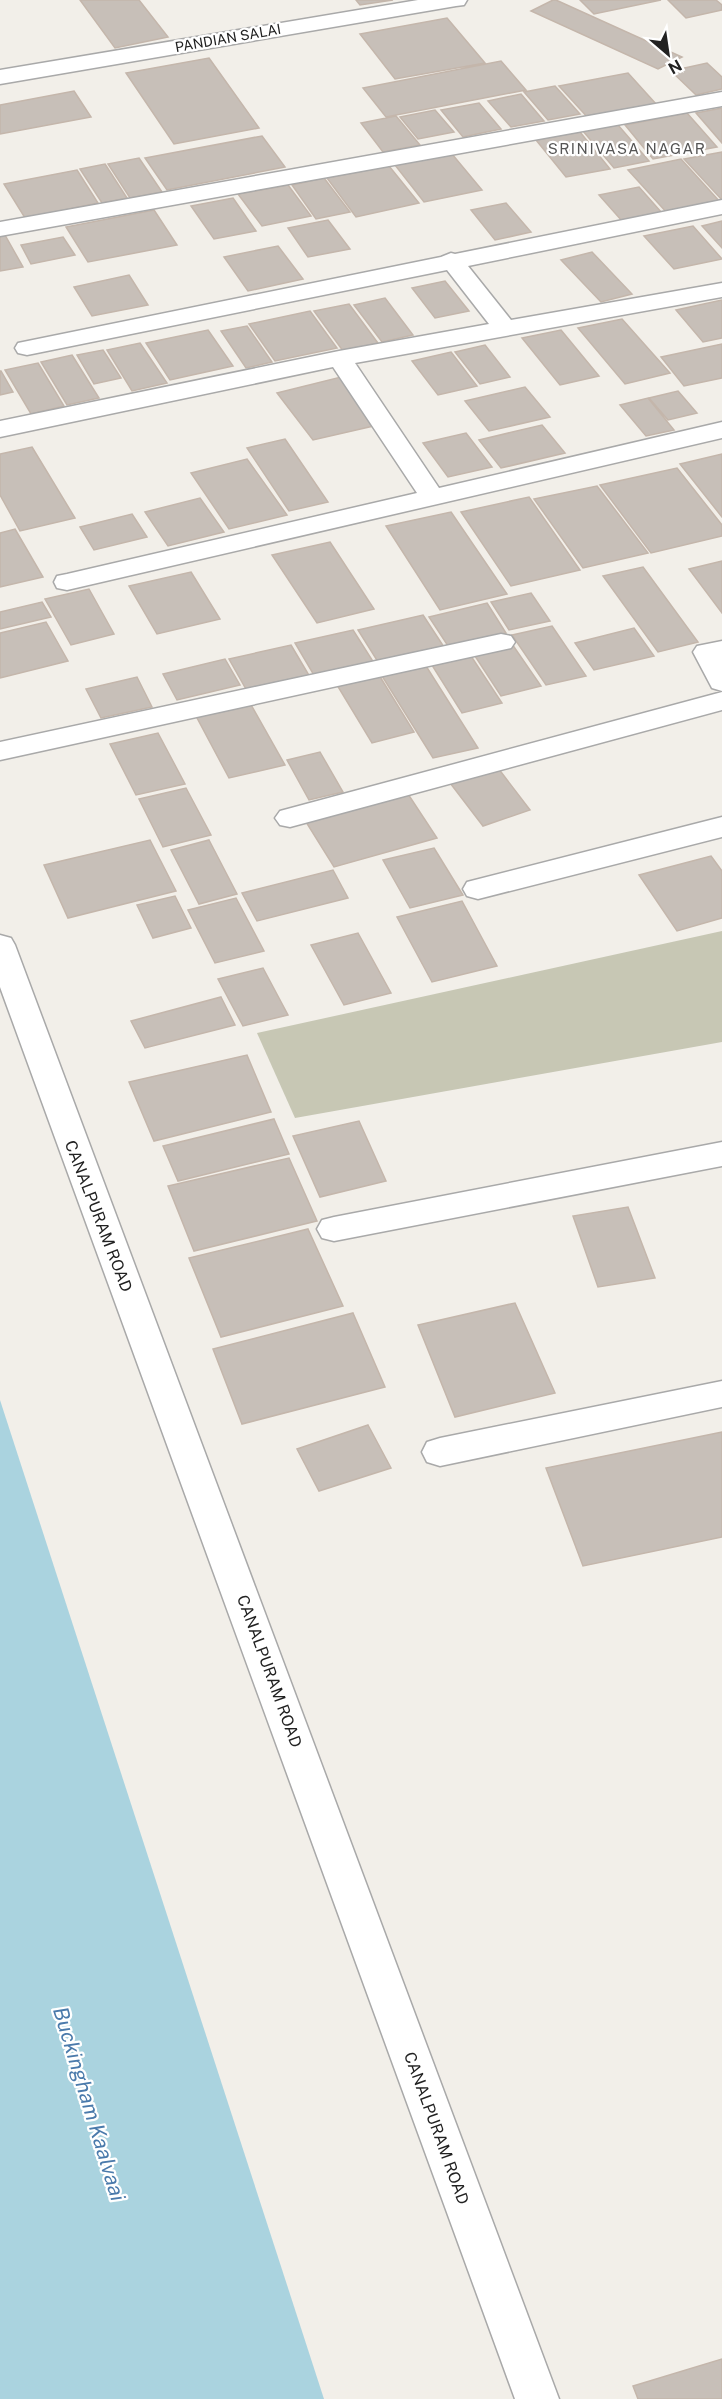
<svg xmlns="http://www.w3.org/2000/svg" width="722" height="2399" font-family="'Public Sans',sans-serif">
  <style>
    .construction { fill: #c7c7b4 }
    .water { fill: #aad3df }
    .building { fill: #c7bfb8; stroke: #c4b6ab; stroke-width: 1.5 }
    .lines { fill: none; stroke-linecap: round; stroke-linejoin: round }
    .minor-casing { stroke: #a9a9a9; stroke-width: 3 }
    .minor { fill: #fff; fill-rule: evenodd }
    .labels { text-anchor: middle; stroke-width: 4.5; stroke-linejoin: round; paint-order: stroke }
    .far-street-label { font-size: 14px; fill: #222; stroke: #fff }
    .far-neighbourhood-label { font-size: 15px; letter-spacing: 1.5px; fill: #555; stroke: #fff }
    .street-label { font-size: 16px; fill: #222; stroke: #fff }
    .near-water-label { font-size: 21px; font-style: italic; fill: #4a7aab; stroke: #fff }
  </style>
  <rect width="100%" height="100%" fill="#f2efe9"/>
  <path class="construction" d="M722 931V1042L295 1118 257 1033Z"/>
  <path class="water" d="M0 1400 324 2399H0Z"/>
  <path class="building" d="M80 0H139L168 37 115 48Z
    M356 0H393L360 5Z
    M553 0H556L682 57 658 69 531 11Z
    M580 0H661L594 14Z
    M668 0H716L722 5V10L686 18Z
    M447 18 485 63 395 79 360 34Z
    M209 58 259 128 174 144 126 73Z
    M501 61 526 90 386 117 363 88Z
    M707 63 722 77V89L696 95 671 71Z
    M628 73 657 105 589 119 559 86Z
    M555 86 580 114 548 120 524 92Z
    M74 91 91 117 0 134V105Z
    M521 94 544 121 511 127 488 101Z
    M479 103 501 129 463 137 441 110Z
    M722 108V143L696 113Z
    M435 110 454 132 418 139 400 117Z
    M687 113 717 147 653 159 625 125Z
    M396 116 420 145 383 152 361 123Z
    M618 125 649 161 614 168 583 131Z
    M580 132 610 169 566 177 536 140Z
    M262 136 285 167 167 190 145 158Z
    M722 152V200L684 159Z
    M452 154 482 190 424 202 395 165Z
    M139 158 162 192 130 198 108 164Z
    M681 159 721 203 668 214 628 170Z
    M105 164 127 198 102 203 80 169Z
    M389 166 419 203 356 217 327 178Z
    M77 170 98 203 25 218 4 184Z
    M324 178 350 212 316 219 292 185Z
    M288 185 311 216 262 226 238 194Z
    M639 187 662 213 622 221 599 195Z
    M233 198 256 231 214 239 191 206Z
    M506 203 531 232 495 240 471 210Z
    M154 210 177 245 88 262 66 227Z
    M328 220 350 249 308 257 288 228Z
    M722 221V248L702 226Z
    M693 226 722 259 674 269 644 236Z
    M5 235 23 267 0 271V236Z
    M63 237 75 255 31 264 21 245Z
    M278 246 303 279 248 291 224 257Z
    M592 252 632 294 601 302 561 260Z
    M129 275 148 305 92 316 74 287Z
    M445 281 469 311 435 318 412 288Z
    M385 298 413 335 382 342 354 305Z
    M722 300V338L703 342 676 310Z
    M349 304 378 343 343 351 314 311Z
    M310 311 337 348 275 361 249 324Z
    M622 319 670 373 625 384 578 328Z
    M247 326 272 362 246 368 221 331Z
    M208 330 233 366 170 380 146 343Z
    M561 330 599 376 560 385 522 338Z
    M140 343 167 383 132 391 107 350Z
    M722 344V378L684 386 661 357Z
    M485 345 510 377 480 384 455 352Z
    M103 350 121 378 94 384 77 355Z
    M451 352 477 386 438 395 412 361Z
    M72 355 99 398 67 405 41 362Z
    M38 363 64 406 31 414 5 370Z
    M0 371H1L13 392 0 395Z
    M341 377 378 425 313 440 277 393Z
    M525 387 550 417 489 431 465 401Z
    M678 391 697 413 668 420 649 398Z
    M648 398 674 430 646 436 620 405Z
    M542 425 565 453 501 468 479 440Z
    M466 433 492 467 448 477 423 443Z
    M285 439 328 502 289 511 247 448Z
    M32 447 75 518 20 531 0 495V454Z
    M722 454V517L680 464Z
    M247 459 287 515 229 529 191 473Z
    M677 468 722 525V536L651 553 600 485Z
    M597 486 648 553 583 568 534 499Z
    M529 497 580 570 511 586 461 512Z
    M200 498 224 532 168 546 145 512Z
    M451 512 507 594 440 610 386 526Z
    M132 514 147 537 94 550 80 527Z
    M15 529 43 577 0 587V533Z
    M330 542 374 609 317 623 272 555Z
    M722 561V613L689 569Z
    M643 567 698 642 658 652 603 576Z
    M191 572 220 619 157 634 129 586Z
    M89 589 114 634 71 645 45 599Z
    M531 593 550 621 509 630 491 602Z
    M42 602 51 617 0 629V612Z
    M487 603 506 633 448 646 429 617Z
    M423 615 444 647 378 662 358 630Z
    M46 622 68 661 0 678V633Z
    M552 626 586 676 546 685 512 635Z
    M634 628 654 656 594 670 575 643Z
    M353 630 374 663 315 677 295 643Z
    M512 644 541 686 501 696 473 653Z
    M291 645 310 677 247 691 229 659Z
    M469 653 502 703 462 713 430 662Z
    M225 659 240 685 177 700 163 674Z
    M426 666 478 748 433 758 382 676Z
    M379 675 414 732 372 743 337 685Z
    M137 677 152 707 101 718 86 689Z
    M250 703 285 765 229 778 196 716Z
    M158 733 185 784 136 795 110 744Z
    M320 752 343 792 309 800 287 760Z
    M498 768 530 810 483 826 450 783Z
    M186 788 211 835 163 847 139 799Z
    M408 794 437 838 334 867 306 822Z
    M150 840 176 891 68 918 44 865Z
    M209 840 237 894 199 904 171 850Z
    M434 848 463 895 410 908 383 860Z
    M711 856 722 871V918L677 931 639 875Z
    M333 870 348 898 257 921 242 893Z
    M175 896 191 928 153 938 137 905Z
    M236 898 264 951 215 963 188 910Z
    M462 901 497 966 432 982 397 917Z
    M358 933 391 993 344 1005 311 945Z
    M263 968 288 1015 243 1026 218 979Z
    M221 997 235 1025 145 1048 131 1021Z
    M247 1055 271 1112 154 1141 129 1082Z
    M274 1119 289 1154 178 1181 163 1146Z
    M359 1121 386 1181 320 1197 293 1136Z
    M289 1158 317 1221 194 1251 168 1186Z
    M628 1207 655 1278 598 1287 573 1216Z
    M308 1229 343 1306 221 1337 189 1258Z
    M515 1303 555 1393 455 1417 418 1325Z
    M353 1313 385 1387 242 1424 213 1349Z
    M368 1425 391 1468 319 1491 297 1449Z
    M722 1432V1537L583 1566 546 1468Z
    M722 2359V2399H638L633 2386Z"/>
  <g class="lines">
    <defs>
      <path id="minor" d="M418 0H467L464 5 456 6 0 84V70Z
        M722 92V106L0 236V222Z
        M722 200V214L468 266 511 320 722 283V297L355 363 439 488 722 422V438L67 590 57 588 54 582 57 576 67 574 417 493 333 367 0 437V421L339 351 489 324 447 270 27 355 18 353 15 348 18 343 441 257 451 253 455 254Z
        M501 634 511 636 515 642 511 648 0 760V742Z
        M722 641V691L712 688 693 652 697 646Z
        M722 692V710L290 827 280 825 275 818 280 811Z
        M722 817V837L478 899 467 896 463 889 467 882Z
        M0 935 11 938 15 945 559 2399H515L0 987Z
        M722 1142V1166L334 1241 322 1238 317 1229 322 1220 334 1217Z
        M722 1381V1407L440 1466 427 1462 422 1452 427 1442 440 1438Z"/>
    </defs>
    <use href="#minor" class="minor-casing"/>
    <use href="#minor" class="minor"/>
  </g>
  <g class="labels">
    <g class="far-street-label">
      <text transform="translate(228 38) rotate(-10)" y="5">PANDIAN SALAI</text>
    </g>
    <g class="far-neighbourhood-label">
      <text x="627" y="154">SRINIVASA NAGAR</text>
    </g>
    <g class="street-label">
      <text transform="translate(99 1216) rotate(69)" y="6">CANALPURAM ROAD</text>
      <text transform="translate(270 1671) rotate(70)" y="6">CANALPURAM ROAD</text>
      <text transform="translate(437 2128) rotate(70)" y="6">CANALPURAM ROAD</text>
    </g>
    <g class="near-water-label">
      <text transform="translate(89 2104) rotate(73)" y="7">Buckingham Kaalvaai</text>
    </g>
  </g>
  <g transform="translate(668 54) rotate(151)" stroke="#ffffff" stroke-width="4.5" paint-order="stroke">
  <path d="M0-4.5L10 22L0 15L-10 22Z" fill="#222222"/>
  <text y="-9" font-size="16" font-weight="bold" text-anchor="middle" fill="#222222">N</text>
  </g>
</svg>
